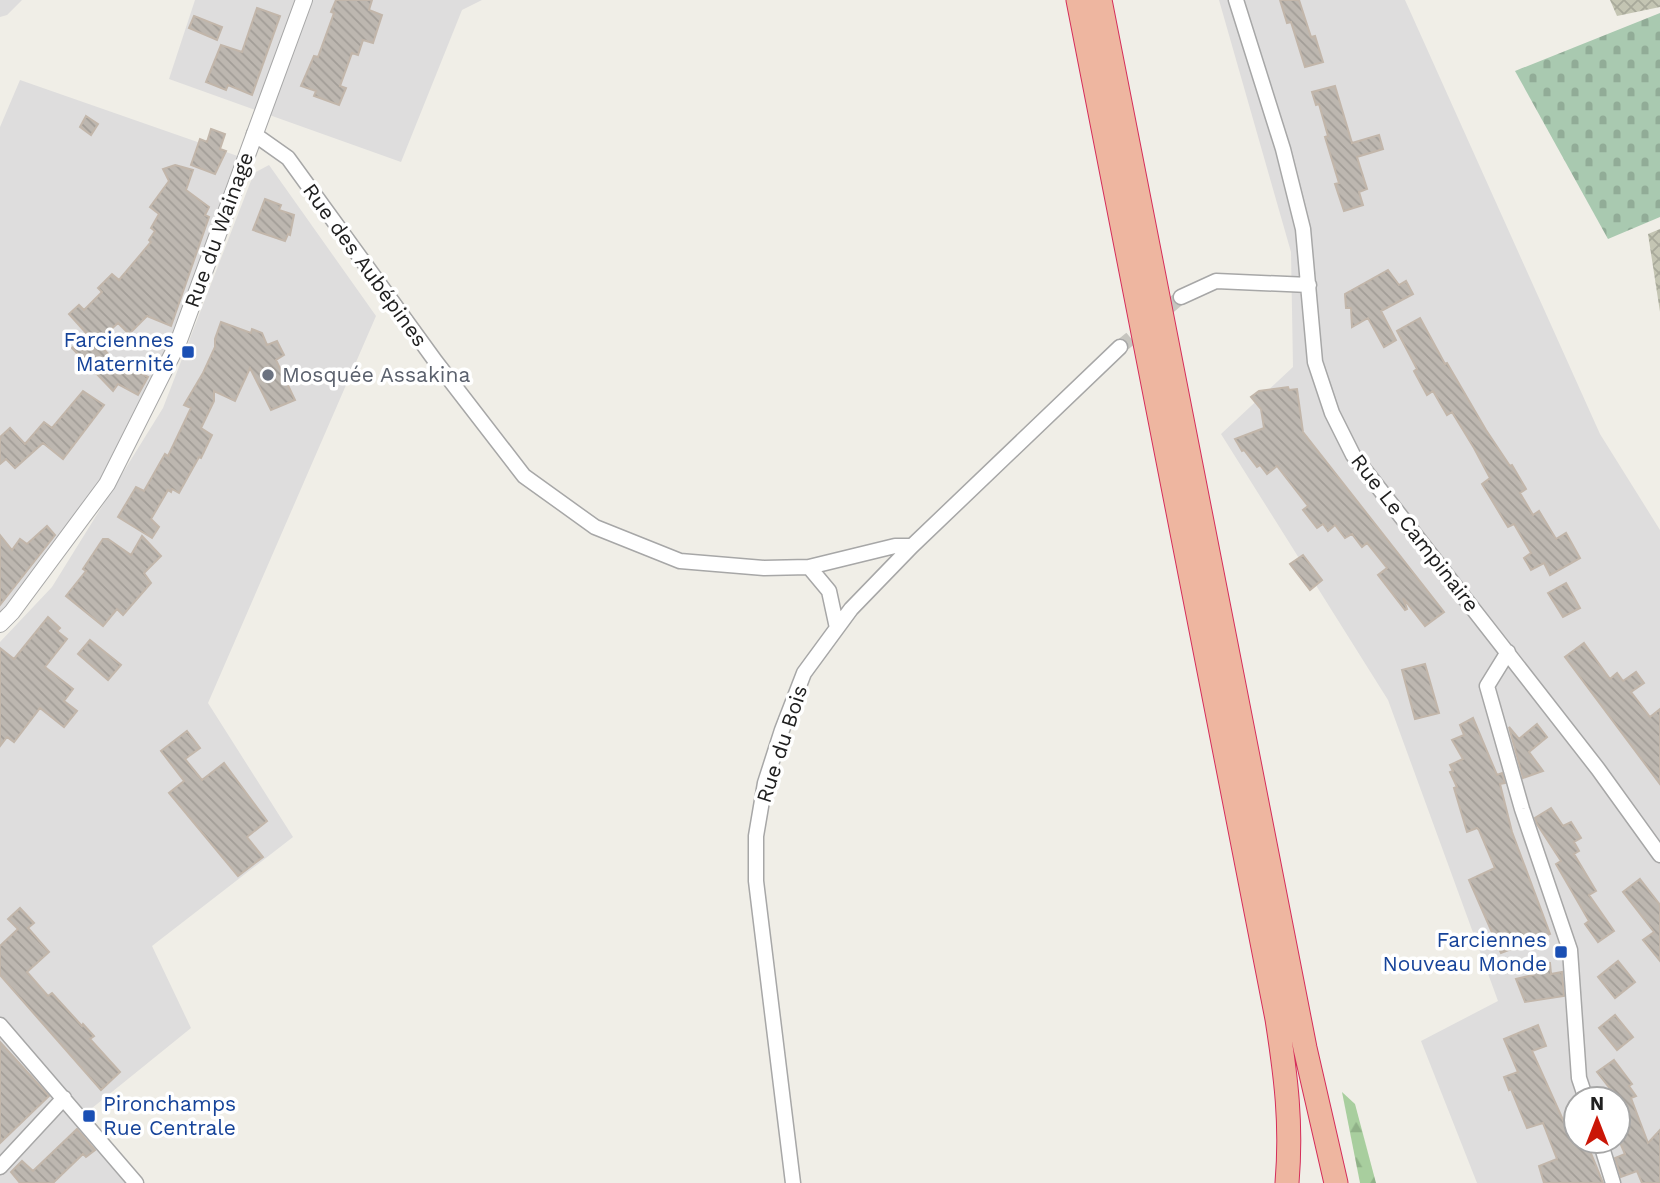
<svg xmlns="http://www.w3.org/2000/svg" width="1660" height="1183" font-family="'Work Sans',sans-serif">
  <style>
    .residential { fill: #dedddd; fill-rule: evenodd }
    .construction { fill: url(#construction-cross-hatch) }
    .forest { fill: url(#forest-firs) }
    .cemetery { fill: url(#cemetery-stones) }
    .building { fill: url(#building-back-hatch); stroke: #c2b6aa; stroke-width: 2 }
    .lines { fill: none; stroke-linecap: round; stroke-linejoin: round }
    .minor-tunnel { stroke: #c6c5bf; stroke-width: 14; stroke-dasharray: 14 7; stroke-linecap: butt }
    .minor-casing { stroke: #a7a7a7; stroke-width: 17 }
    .tertiary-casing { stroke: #a7a7a7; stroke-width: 18 }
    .trunk-casing { stroke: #d52d5a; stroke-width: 25 }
    .minor { stroke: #fff; stroke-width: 14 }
    .tertiary { stroke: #fff; stroke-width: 16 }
    .trunk { stroke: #eeb6a0; stroke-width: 23 }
    .transit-dot { fill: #1a4fb4; stroke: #fff; stroke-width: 2.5 }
    .worship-dot { fill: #6b7280; stroke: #fff; stroke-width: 2.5 }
    .labels { text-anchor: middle; stroke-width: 7; stroke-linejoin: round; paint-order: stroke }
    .street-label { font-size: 21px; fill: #202020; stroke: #fff }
    .transit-label { font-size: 21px; fill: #164399; stroke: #fff; text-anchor: end }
    .worship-label { font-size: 21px; fill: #5b616d; stroke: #fff; text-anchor: start }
  </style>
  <defs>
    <pattern id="construction-cross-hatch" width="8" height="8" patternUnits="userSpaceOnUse" patternTransform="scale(1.75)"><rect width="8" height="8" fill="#c4c5b3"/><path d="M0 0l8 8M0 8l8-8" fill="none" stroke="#a8a99a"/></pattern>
    <pattern id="forest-firs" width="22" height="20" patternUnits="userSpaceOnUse" patternTransform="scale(1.75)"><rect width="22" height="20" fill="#a8ce9e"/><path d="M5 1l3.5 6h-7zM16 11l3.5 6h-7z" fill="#90b188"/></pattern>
    <pattern id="cemetery-stones" width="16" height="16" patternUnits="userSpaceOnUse" patternTransform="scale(1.75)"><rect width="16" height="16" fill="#a9c9b0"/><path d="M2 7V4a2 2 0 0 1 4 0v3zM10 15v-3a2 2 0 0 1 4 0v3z" fill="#91ac97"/></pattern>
    <pattern id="building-back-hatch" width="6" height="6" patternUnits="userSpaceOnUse" patternTransform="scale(1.75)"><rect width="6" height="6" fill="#bdb7b0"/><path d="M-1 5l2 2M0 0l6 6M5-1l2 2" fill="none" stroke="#a29d97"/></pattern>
  </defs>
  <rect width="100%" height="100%" fill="#f0eee7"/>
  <path class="residential" d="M0 0H22L7 15 0 17Z
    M195 0H482L462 10 401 162 169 79Z
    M1219 0H1405L1600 434 1660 530V1183H1477L1421 1041 1498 1001 1388 700 1221 434 1293 367 1291 252ZM1576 1099H1618V1141H1576Z
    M20 80 249 160 178 343 107 484 0 624V127Z
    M269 165 376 316 208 703 293 837 152 946 191 1028 81 1117 144 1183H0V642L52 587 163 408 254 173Z"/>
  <path class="construction" d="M1610 0H1660V7L1617 16Z
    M1660 229V312L1648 234Z"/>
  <path class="forest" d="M1342 1092 1355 1104 1376 1183H1360Z"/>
  <path class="cemetery" d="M1660 13V217L1608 239 1515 71Z"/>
  <path class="building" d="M336 0H372L369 10 382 15 373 43 363 40 358 55 352 53 340 86 346 88 339 105 314 96 316 91 301 86 314 56 318 57 334 13 331 12Z
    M1280 0H1299L1311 37 1315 36 1323 62 1305 67 1291 22 1287 23Z
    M257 8 280 16 252 95 228 85 226 90 206 82 221 45 242 52Z
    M194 16 222 27 217 40 189 28Z
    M1335 86 1352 143 1379 135 1383 149 1357 157 1367 189 1359 192 1363 205 1344 211 1335 184 1339 183 1325 137 1328 136 1319 104 1316 105 1312 92Z
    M86 116 98 124 91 135 80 127Z
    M211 129 225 134 220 149 226 151 215 174 191 165 200 139 207 142Z
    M175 165 193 170 186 190 209 207 205 215 209 217 171 326 147 316 129 334 118 323 97 342 112 358 148 377 138 395 118 384 113 391 72 348 87 334 69 314 79 305 84 310 102 292 98 288 112 274 119 280 151 242 149 240 155 231 151 228 159 214 150 207 169 181 163 169Z
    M265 199 281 205 279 210 294 215 290 235 288 234 285 241 253 230Z
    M1388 270 1399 285 1406 281 1413 294 1381 311 1396 340 1384 347 1368 318 1352 327 1351 308H1346L1345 294Z
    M1420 318 1445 364 1447 363 1486 430 1510 466 1512 465 1526 489 1520 493 1533 515 1539 511 1556 539 1566 533 1580 558 1550 575 1544 563 1531 570 1524 558 1531 553 1514 524 1508 527 1482 484 1490 478 1474 448 1452 412 1447 415 1433 391 1427 395 1414 371 1417 369 1397 331Z
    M221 322 251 333 252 329 262 333 267 345 277 341 284 355 276 360 295 400 271 410 250 368 235 401 214 391V401L201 428 212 435 201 458 199 457 179 493 172 489 171 492 168 490 151 519 159 527 152 538 118 517 136 487 144 491 165 454 168 456 191 408 184 405 203 373 215 347V339Z
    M1288 387 1289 390 1297 389 1303 432 1444 612 1425 626 1403 598 1407 609 1405 610 1378 575 1387 568 1367 543 1362 547 1352 534 1345 538 1335 525 1328 531 1323 524 1317 528 1303 510 1308 506 1277 466 1267 474 1260 465 1257 467 1244 450 1242 451 1235 439 1264 428 1261 409 1251 397 1259 391Z
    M83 391 104 405 63 459 43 443 15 468 6 459 0 464V437L10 428 25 444 44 422 52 428Z
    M47 526 55 535 0 605V535L12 550 20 539 27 544Z
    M142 536 161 556 144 573 151 583 123 615 117 609 103 626 66 596 86 571 83 569 103 539H108L131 555Z
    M1303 555 1322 580 1310 590 1290 564Z
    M1566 583 1580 608 1563 617 1548 593Z
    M48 617 60 628 57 631 67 639 45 667 73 689 64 701 77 711 64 727 40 708 14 742 7 737 0 746V648L14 659Z
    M90 640 121 665 108 680 78 654Z
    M1584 643 1610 679 1617 673 1623 681 1636 672 1644 683 1631 692 1650 717 1660 709V784L1565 657Z
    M1425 664 1439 713 1415 719 1402 670Z
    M1473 718 1497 775 1502 773 1505 783 1500 784 1512 832 1550 934 1501 953 1469 880 1495 868 1479 830 1477 828 1467 832 1454 788 1457 787 1450 772 1453 771 1450 765 1463 759 1452 740 1464 735 1460 725Z
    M1537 724 1547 737 1529 752 1543 771 1523 778 1509 727 1519 739Z
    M187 731 200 748 185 759 202 780 224 763 267 821 247 837 263 857 238 876 169 793 184 781 161 751Z
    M1551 808 1563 826 1571 822 1581 838 1574 842 1579 851 1574 854 1596 891 1589 895 1614 931 1598 942 1585 924 1589 921 1556 864 1561 861 1537 824 1535 818Z
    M1640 879 1660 905V961L1643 940 1654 932 1623 892Z
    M20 908 34 923 28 928 49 952 27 972 48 996 52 993 82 1026 83 1024 94 1036 90 1039 120 1072 101 1090 0 975V946L18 929 8 919Z
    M1618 961 1635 982 1615 998 1598 977Z
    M1550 963 1551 974 1562 972 1564 996 1525 1002 1516 979 1533 975 1531 965Z
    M1615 1015 1633 1037 1617 1050 1599 1028Z
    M1538 1025 1546 1046 1532 1051 1568 1131 1576 1128V1141H1586L1603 1183H1544L1539 1166 1557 1159 1543 1123 1527 1128 1511 1089 1509 1090 1504 1077 1518 1072 1504 1039Z
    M0 1042 49 1096 0 1143Z
    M1614 1060 1632 1084 1629 1086 1636 1096 1631 1098 1648 1143 1660 1130V1183H1642L1637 1171 1621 1177 1615 1158 1625 1154 1618 1138V1099H1595V1096L1611 1090 1597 1072Z
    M77 1129 95 1150 86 1157 83 1154 53 1183H20L11 1172 22 1161 33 1171Z"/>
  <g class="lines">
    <path class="minor-tunnel" d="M1120 347 1181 297"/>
    <defs>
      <path id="minor" d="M1236 0 1283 149 1303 229 1315 362 1332 413 1353 455 1598 769 1660 855
        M254 134 288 158 436 362 524 476 595 527 680 561 764 568 809 567 895 546H912
        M1181 297 1216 281 1309 285
        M809 567 829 591 837 628
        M1508 652 1487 686 1522 809 1570 950 1579 1078 1586 1099
        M0 1025 136 1183
        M1600 1141 1613 1183
        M0 1167 64 1098
        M793 1183 756 881V836L765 783 782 730 804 673 851 609 912 546 1120 347"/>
      <path id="tertiary" d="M0 624 12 612 107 484 178 343 304 0"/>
      <path id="trunk" d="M1078 0 1277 1019C1286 1077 1292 1124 1287 1183
        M1100 0 1305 1048 1336 1183"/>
    </defs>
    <use href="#minor" class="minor-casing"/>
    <use href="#tertiary" class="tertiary-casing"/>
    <use href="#trunk" class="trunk-casing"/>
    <use href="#minor" class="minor"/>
    <use href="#tertiary" class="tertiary"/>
    <use href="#trunk" class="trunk"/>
  </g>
  <g class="transit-dot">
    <rect x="181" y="345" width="14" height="14" rx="3.5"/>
    <rect x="1554" y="945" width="14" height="14" rx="3.5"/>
    <rect x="82" y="1109" width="14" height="14" rx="3.5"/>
  </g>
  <circle class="worship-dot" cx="268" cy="375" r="7"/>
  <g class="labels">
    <g class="street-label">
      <text transform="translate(219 230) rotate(-70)" y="7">Rue du Wainage</text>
      <text transform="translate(365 265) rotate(54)" y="7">Rue des Aubépines</text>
      <text transform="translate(1415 533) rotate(52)" y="7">Rue Le Campinaire</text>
      <text transform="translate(782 744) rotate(-72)" y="7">Rue du Bois</text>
    </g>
    <g class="transit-label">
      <text x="174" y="347">Farciennes<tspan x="174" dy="24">Maternité</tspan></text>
      <text x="1547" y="947">Farciennes<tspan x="1547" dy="24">Nouveau Monde</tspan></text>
      <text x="103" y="1111" text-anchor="start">Pironchamps<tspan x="103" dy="24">Rue Centrale</tspan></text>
    </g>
    <g class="worship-label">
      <text x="282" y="382">Mosquée Assakina</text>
    </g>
  </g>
  <g transform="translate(1597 1120)"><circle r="33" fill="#ffffff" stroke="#a6a6a6" stroke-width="2"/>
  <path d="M0-5L12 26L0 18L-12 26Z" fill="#ca1607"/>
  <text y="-10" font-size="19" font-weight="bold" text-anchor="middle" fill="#202020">N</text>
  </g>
</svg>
